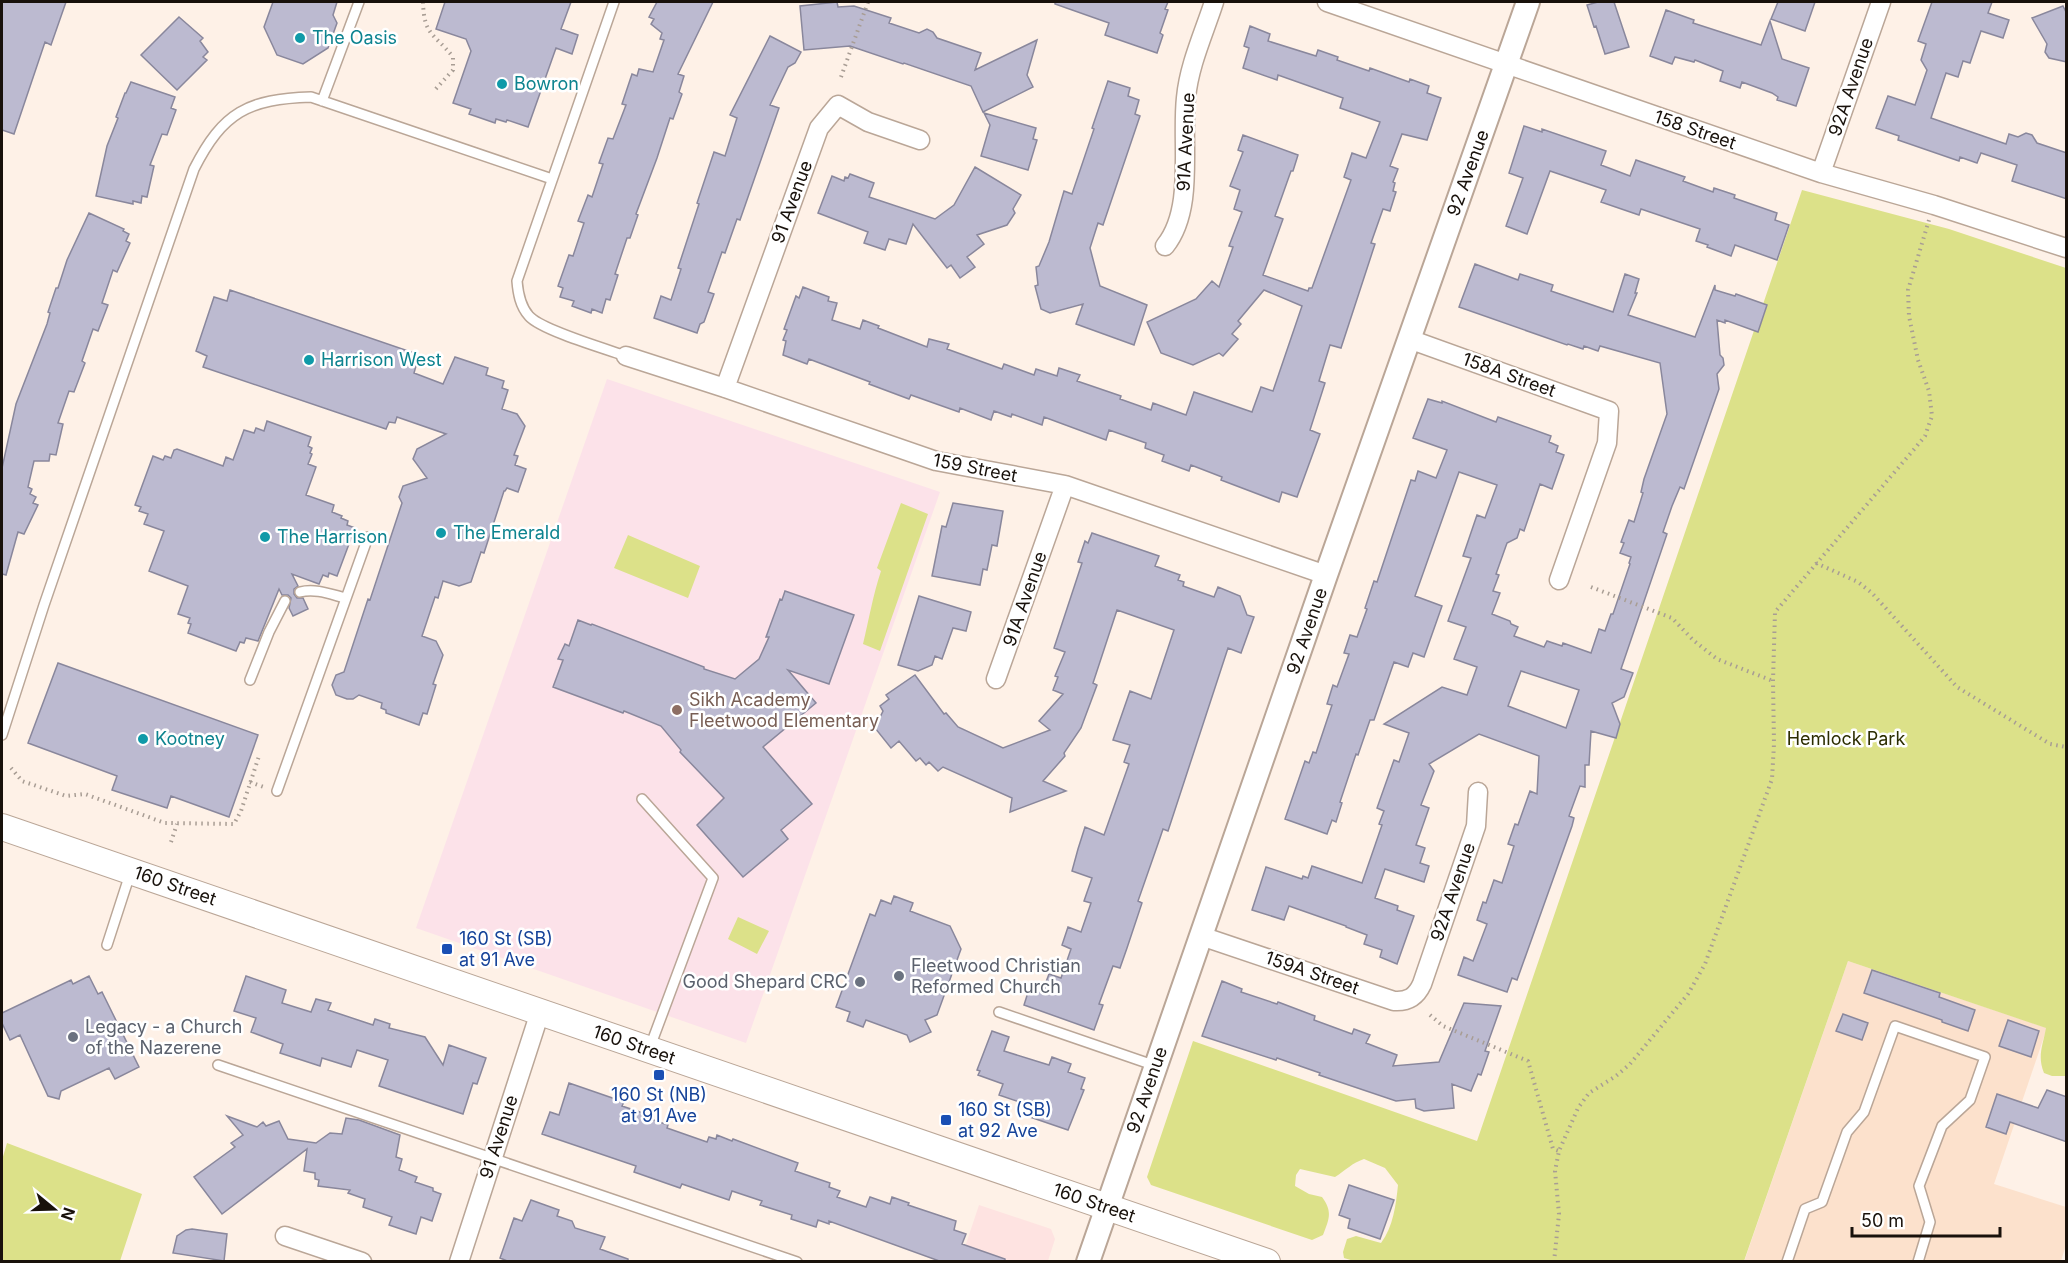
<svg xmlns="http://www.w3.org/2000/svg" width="2068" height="1263" font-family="Inter,sans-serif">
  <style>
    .commercial { fill: #fee3e1 }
    .built { fill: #fce1cc }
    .education { fill: #fce2e9 }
    .green { fill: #dce189 }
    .building { fill: #bcbad0; stroke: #89879c; stroke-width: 1.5; fill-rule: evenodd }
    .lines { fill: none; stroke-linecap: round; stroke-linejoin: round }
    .service-casing { stroke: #baa697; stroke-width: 12 }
    .minor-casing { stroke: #baa697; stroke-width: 21 }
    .tertiary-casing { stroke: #baa697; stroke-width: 26 }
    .secondary-casing { stroke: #baa697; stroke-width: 28 }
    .path { stroke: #a89d94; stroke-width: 4; stroke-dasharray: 1.5 4.5; stroke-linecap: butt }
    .service { stroke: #fff; stroke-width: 9 }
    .minor { stroke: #fff; stroke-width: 18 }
    .tertiary { stroke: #fff; stroke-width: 22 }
    .secondary { stroke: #fff; stroke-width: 26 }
    .culture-dot { fill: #0f9aa8; stroke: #fff; stroke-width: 2 }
    .education-dot { fill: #8d6e63; stroke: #fff; stroke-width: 2 }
    .transit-dot { fill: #1a4fb4; stroke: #fff; stroke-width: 2 }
    .worship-dot { fill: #6b7280; stroke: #fff; stroke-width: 2 }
    .labels { text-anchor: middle; stroke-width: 5; stroke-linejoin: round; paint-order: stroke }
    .culture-label { font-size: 18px; fill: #0d838f; stroke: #fff; text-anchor: start }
    .street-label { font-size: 18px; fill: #18110b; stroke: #fff }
    .education-label { font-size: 18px; fill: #785e54; stroke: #fff; text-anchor: start }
    .park-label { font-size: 18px; fill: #2c2d01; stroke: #fff }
    .transit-label { font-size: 18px; fill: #164399; stroke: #fff; text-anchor: start }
    .worship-label { font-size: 18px; fill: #5b616d; stroke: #fff; text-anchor: start }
  </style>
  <rect width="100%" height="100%" fill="#fef1e7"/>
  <path class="commercial" d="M979 1205 1051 1229 1055 1239 1048 1261 960 1262Z"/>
  <path class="built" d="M1848 961 2047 1028 1994 1184 2066 1207V1245L2061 1261 1744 1262Z"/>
  <path class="education" d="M607 379 940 492 746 1043 416 928Z"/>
  <path class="green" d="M1802 190 1949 229 2066 268V1076H2052L2044 1073C2037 1056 2043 1045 2046 1028L1848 961 1744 1261H1354L1344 1258 1343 1252 1347 1239 1356 1236 1381 1243C1393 1227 1396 1205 1398 1185L1385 1168 1364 1159C1352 1163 1346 1170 1335 1177L1300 1169 1296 1175 1295 1186 1309 1194 1322 1197C1333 1212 1329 1219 1323 1235L1312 1240 1151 1185 1147 1177 1193 1041 1477 1141Z
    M901 503 928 514 880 651 863 644C869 619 873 595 881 571L877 568Z
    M628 535 700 566 688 598 614 568Z
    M738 917 769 931 757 954 728 939Z
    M7 1143 142 1194 120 1261H2V1160Z"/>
  <path class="building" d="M2 2H66L51 45 45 42 14 134 2 130Z
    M273 2H337L333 15 337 23 328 48 303 64 277 55 264 27Z
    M445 2H571L561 29 578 35 572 54 556 48 528 127 507 120 506 122 496 119 495 123 469 114 471 109 453 103 471 51 466 39 436 29Z
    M657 2H713L678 74 684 76 679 92 682 94 673 119 670 118 657 158 636 214 638 215 630 238H627L615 274 618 275 610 300 606 299 602 313 592 309 591 313 572 306 574 301 560 297 563 288 558 286 569 255 573 256 584 223 578 221 588 195 592 197 603 164 599 163 608 138 613 139 626 105 622 104 632 74 637 76 639 69 653 72 664 40 660 39 662 33 651 24 654 19 649 17Z
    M837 2 838 7 854 6 891 18 889 23 919 33 927 29 933 32 937 38 981 53 975 70 1037 40 1027 75 1033 87 983 112 971 86 904 63 903 64 850 46 804 50 800 6Z
    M1055 2H1168L1165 9 1168 10 1160 33 1163 35 1157 53 1105 35 1109 23 1055 4Z
    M1598 2H1614L1629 47 1605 54 1596 26 1594 27 1587 5Z
    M1778 2H1815L1805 31 1771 19Z
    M1932 2H1992L1988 13 2009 20 2003 38 1981 31 1970 63 1963 61 1958 77 1946 73 1931 118 2006 144 2009 134 2018 137 2026 133 2032 135 2037 143 2067 153V199L2012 181 2017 165 1981 153 1977 163 1960 157 1959 161 1898 140 1899 136 1876 128 1888 96 1915 105 1927 70 1921 60 1926 44 1918 41Z
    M2063 6 2067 14V62L2049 58 2045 52 2047 44 2032 18Z
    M1666 10 1694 20 1693 23 1761 45 1770 21 1782 59 1809 68 1796 106 1777 100 1778 97 1772 93 1742 82 1740 88 1720 81 1723 71 1695 60 1694 62 1675 57 1672 64 1650 56Z
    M179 17 203 38 200 41 208 52 203 57 207 60 177 90 141 55Z
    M1250 26 1270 34 1268 41 1316 56 1318 50 1338 57 1337 60 1369 71 1370 68 1409 82 1410 79 1429 86 1427 93 1441 98 1427 140 1402 134 1390 166 1398 169 1393 182 1395 183 1393 191 1396 192 1390 211 1383 209 1371 243 1375 244 1341 348 1330 345 1319 381 1325 383 1310 430 1320 434 1297 497 1282 492 1279 502 1221 480 1222 477 1191 465 1189 471 1162 461 1164 455 1145 448 1146 443 1109 430 1106 440 1044 417 1042 425 1012 414 1011 417 994 411 991 420 960 408 959 412 911 395 909 399 869 384 870 382 809 359 807 364 783 355 786 341 783 340 787 330 784 329 796 296 799 298 803 287 829 297 828 301 837 303 832 320 860 329 863 320 879 326 878 328 927 347 929 339 949 344 947 349 1002 369 1004 364 1034 375 1036 369 1057 376 1059 368 1080 375 1077 381 1121 396 1120 399 1151 410 1153 403 1186 415 1194 392 1252 412 1261 387 1273 391 1302 306 1264 290 1238 321 1241 324 1232 334 1238 339 1223 356 1219 353 1193 365 1161 353 1147 322 1196 299 1212 281 1219 287 1233 247 1229 246 1242 212 1234 209 1240 190 1230 186 1243 152 1238 150 1243 135 1298 155 1293 171H1291L1275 216 1283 219 1263 275 1308 291 1309 288H1312L1351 180 1344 177 1352 153 1366 158 1380 122 1340 108 1343 98 1278 75 1277 80 1243 68 1249 48 1244 46Z
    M770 36 801 52 795 63 788 67 770 105 779 108 740 220 737 219 725 253 722 252 708 292 714 294 704 322 700 324 697 333 654 318 661 296 671 300 681 269 678 268 699 204 697 203 714 152 725 156 737 118 730 115Z
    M1108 81 1130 88 1128 96 1139 100 1135 114 1140 116 1103 225 1098 223 1090 248 1100 286 1147 305 1134 345 1076 324 1083 304 1050 313 1041 309 1035 286 1038 285 1036 267 1039 266 1049 242 1064 191 1072 194 1094 129 1092 128Z
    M131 82 175 97 171 108 176 110 167 135 162 134 150 165 154 166 147 197 142 196 141 203 133 201V204L96 196 107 146 118 118 116 117 125 93H126Z
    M984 113 1036 128 1033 139 1037 140 1028 170 981 156 990 125Z
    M1524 126 1542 132V129L1606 151 1601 165 1630 176 1636 160 1685 177 1683 181 1713 192 1714 188 1735 195 1734 198 1777 213 1775 220 1789 225 1777 260 1735 245 1731 256 1707 247 1708 245 1696 241 1700 229 1641 209 1639 215 1601 202 1606 190 1550 171 1527 234 1506 226 1523 178 1509 173Z
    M975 167 1021 195 1013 209 1015 213 1007 225 977 235 984 244 967 257 975 267 960 278 951 265 947 268 913 224 906 244 889 239 885 250 864 243 868 232 818 213 832 176 844 181 845 177 848 178 850 174 874 183 869 197 935 219 954 205Z
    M89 213 124 229 123 231 129 234 126 241 130 243 117 272 113 270 102 303 108 305 98 331 93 329 82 361 85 363 74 392 69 391 58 423 63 424 56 455 50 454 49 461H34L28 487 32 489 30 494 36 497 33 503 38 505 24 534 18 532 6 575 2 574V468L16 404 47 324 50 313 48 312 56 288H58L67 260Z
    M1475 264 1518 280 1520 274 1553 285 1551 291 1613 312 1625 274 1639 279 1635 293H1637L1628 315 1695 337 1715 285V290L1735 296 1736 294 1767 305 1758 332 1725 320V323L1717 320 1720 355 1723 358 1724 365 1717 374 1719 389 1684 489 1680 487 1672 506 1663 532 1667 534 1621 669 1633 673 1624 697 1612 703 1620 724 1616 738 1591 731 1589 765H1585V787L1580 786 1569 816 1574 818 1572 826 1517 980 1512 978 1507 992 1458 975 1464 957 1473 961 1487 924 1477 920 1483 902 1486 903 1494 880 1502 883 1514 846 1508 844 1515 824 1518 825 1530 791 1537 794 1539 756 1479 734 1429 764 1434 771 1421 805 1429 808 1416 845 1425 848 1420 863 1429 866 1424 882 1385 869 1375 898 1398 906 1397 910 1414 916 1397 964 1380 957 1382 950 1364 944 1367 935 1346 927V926L1289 906 1284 920 1252 910 1266 867 1302 879 1303 876 1308 878 1312 866 1362 883 1382 825 1379 824 1384 811 1377 808 1394 760 1399 762 1409 733 1384 724 1442 687 1467 695 1477 667 1454 659 1466 627 1448 621 1471 558 1463 556 1477 515 1485 518 1497 485 1459 472 1415 596 1442 606 1424 657 1413 653 1408 667 1394 662 1374 720H1370L1358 755 1356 754 1340 802 1342 803 1336 822 1332 820 1327 834 1285 819 1305 761 1309 763 1313 752 1316 753 1332 705 1327 704 1333 685 1337 687 1349 654 1344 653 1350 635 1357 637 1367 609 1365 608 1374 581 1377 582 1411 480 1415 481 1418 471 1436 478 1447 450 1413 438 1428 399 1442 403V401L1496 422 1498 417 1551 436 1549 442 1558 446 1556 452 1564 455 1552 489 1540 484 1524 531 1520 529 1517 538 1507 543 1496 574 1499 575 1493 591 1500 593 1492 614 1510 621 1511 624 1518 627 1514 636 1544 647 1547 641 1562 646 1563 643 1591 653 1599 629 1605 631 1611 614H1613L1630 564 1629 563 1631 557 1620 553 1624 543 1621 542 1629 520 1634 522 1643 493 1641 492 1644 479 1667 414 1660 363 1600 346 1598 351 1584 346 1583 349 1568 344 1567 345 1459 307ZM1521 671 1579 690 1566 728 1508 706Z
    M230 290 414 353 411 364 416 366 414 373 443 384 455 357 488 368 486 375 504 381 502 388 508 390 502 409 517 414 525 426 514 455 518 456 515 465 526 469 518 492 507 488 505 491H504L484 553 481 552 471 582 459 586 443 581 438 598 435 597 422 636 436 641 443 655 433 684 436 685 427 714 423 713 419 725 386 713V710L381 708 382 703 359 695 353 699H347L336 695 332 685 336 675 344 672 368 599 370 600 402 503 399 497 403 486 427 478 413 459 417 449 446 434 397 417 395 423 389 422 386 429 203 367 207 356 196 351 214 297 227 301Z
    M267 421 311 437 308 446 312 448 310 453 312 454 308 464 316 467 306 495 334 505 332 512 342 516 341 518 348 521 347 525 355 528 337 576 329 573 328 577 323 575 319 584 292 574 298 586 294 589V594L297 598H303L308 609 293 616 289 608 291 598 288 595H282L279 589 258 641 246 638 244 643 240 642 236 651 188 633 191 624 188 623 190 618 178 614 188 586 149 571 164 531 144 524 148 514 139 511 141 507 135 505 153 456 163 460 165 456 171 458 174 450 177 449 223 466 226 457 233 460 244 430 254 433 256 428 264 431Z
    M953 503 1003 511 997 546 992 545 987 570 983 569 980 585 932 576 942 526 946 527Z
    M1092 533 1159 556 1155 566 1180 575 1178 580 1184 582 1183 586 1214 597 1218 587 1240 596 1247 615 1254 617 1241 653 1228 648 1168 831 1163 829 1160 838 1138 901 1142 903 1127 948 1120 968 1113 966 1099 1004 1103 1005 1094 1030 1024 1005 1030 986 1043 990 1049 974 1061 978 1071 949 1062 945 1068 927 1081 932 1091 903 1084 901 1092 878 1072 871 1078 849 1085 827 1104 835 1129 764 1124 762 1130 745 1113 740 1130 691 1151 699 1174 630 1117 610 1093 683 1097 685 1081 728 1064 753 1065 756 1043 781 1066 791 1010 812 1012 798 943 767 938 771 929 762 926 765 920 758 916 761 899 741 891 748 875 728 883 711 880 706 889 699 886 695 915 675 944 714 946 713 958 727 1003 748 1050 730 1039 721 1063 694 1053 690 1058 677 1055 676 1065 652 1054 648 1082 563 1078 562 1085 541 1088 543Z
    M785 591 854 615 829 684 788 670 816 703 763 747 812 804 781 830 788 839 743 877 697 825 724 798 680 752 681 750 661 726 624 711 623 713 553 687 563 660 558 659 565 644 569 646 578 620 591 625 592 624 704 667V669L735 679 759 659 769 637H766L780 599 782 600Z
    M919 596 971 612 966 631 953 628 942 659 935 656 932 665 918 671 898 665Z
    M58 663 258 735 229 817 171 796 167 808 112 790 117 776 28 743Z
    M894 896 913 903 910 911 950 926 961 949 937 1015 925 1020 931 1032 910 1042 907 1035 866 1020 863 1027 847 1021 850 1012 836 1007 870 914 875 916 881 900 891 904Z
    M1872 970 1940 993 1939 997 1975 1010 1968 1031 1942 1022V1020L1864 993Z
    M89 976 98 994 102 992 139 1067 115 1079 109 1068 61 1091 59 1099 48 1096 20 1035 10 1040 2 1023V1013L71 980 73 984Z
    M246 976 286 990 282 1003 311 1012 316 999 331 1003 328 1010 373 1025 375 1019 390 1024 389 1028 425 1037 443 1065 449 1045 486 1058 477 1084 473 1083 463 1114 379 1086 388 1060 357 1050 351 1067 322 1058 320 1066 280 1053 283 1044 251 1032 256 1018 234 1011Z
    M1222 981 1242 989 1241 992 1277 1004 1278 1002 1315 1016 1314 1020 1352 1034 1354 1029 1370 1035 1366 1043 1397 1055 1393 1066 1439 1062 1464 1003 1501 1006 1485 1051 1489 1052 1481 1075 1478 1074 1471 1091 1452 1084 1454 1108 1424 1111 1416 1108 1415 1099 1396 1101 1319 1075 1320 1073 1277 1058 1276 1060 1202 1036Z
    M1843 1014 1868 1023 1862 1040 1836 1031Z
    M2008 1020 2039 1031 2031 1057 1999 1046Z
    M992 1031 1009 1037 1004 1051 1049 1065 1052 1057 1071 1064 1068 1072 1085 1078 1081 1089 1084 1090 1068 1130 1030 1117 1034 1107 999 1095 1003 1084 978 1075 980 1071 977 1070Z
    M569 1083 624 1102 622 1106 643 1113 642 1116 668 1125 667 1128 707 1142 709 1137 716 1139 717 1135 732 1141 733 1139 798 1163 795 1171 830 1183 829 1187 840 1191 837 1197 866 1207 870 1197 890 1204 892 1197 909 1203 908 1205 956 1221 954 1230 966 1234 962 1244 1005 1259V1262H942L829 1221V1224L818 1220 816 1227 791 1219 792 1215 760 1205 762 1201 732 1191 729 1200 682 1184 680 1188 634 1172 636 1166 542 1134 550 1112 559 1115Z
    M2047 1090 2067 1097V1142L2010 1122 2006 1134 1986 1127 1997 1094 2038 1108Z
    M227 1116 257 1127 263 1122 266 1126 279 1121 288 1139 316 1143 330 1133 342 1134 346 1118 359 1120 400 1135 396 1157 402 1159 399 1170 417 1177 415 1182 433 1188V1191L441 1194 432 1221 421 1217 416 1234 389 1225 392 1217 363 1207 365 1199 348 1193 350 1190 318 1186 319 1180 315 1179V1173L304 1171 307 1149 222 1214 194 1177 235 1147 231 1143 243 1135Z
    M1349 1185 1394 1200 1380 1239 1348 1228 1350 1219 1339 1215Z
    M531 1200 559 1210 557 1216 572 1221 575 1228 605 1237 600 1249 628 1259V1262H510L500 1258 514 1218 522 1221Z
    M192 1229 227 1234 224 1261 173 1253 177 1236 186 1230Z"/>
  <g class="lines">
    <defs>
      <path id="service" d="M614 2 517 281C518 293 520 306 529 316 541 330 606 349 626 356
        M322 101 359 2
        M300 592C315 588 330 594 345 598
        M250 680 269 632 285 601
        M2 735 44 605 194 169C223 112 248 99 311 97L552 179
        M277 791 368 537
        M642 799 713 878 650 1047
        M107 945 130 874
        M999 1012 1156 1066
        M218 1065 797 1262
        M1787 1262 1805 1209 1822 1202 1847 1132 1864 1112 1895 1026 1985 1057 1970 1100 1942 1126 1919 1186 1930 1222 1918 1262"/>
      <path id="minor" d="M1327 2 1821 173 1934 205 2066 248
        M1821 173 1881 2
        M1165 246C1195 209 1181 143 1186 98 1189 65 1204 33 1214 2
        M1409 339 1609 411 1607 443 1559 580
        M626 356 725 388 936 461 1065 485 1326 575
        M725 388 819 128 838 105 868 122 920 140
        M996 679 1065 485
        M1201 936 1394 1001C1408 1002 1416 997 1422 984L1476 826 1478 792
        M285 1236 362 1262
        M459 1262 540 1012"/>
      <path id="tertiary" d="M1088 1262 1326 575 1528 2"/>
      <path id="secondary" d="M2 827 1267 1262"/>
    </defs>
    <use href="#service" class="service-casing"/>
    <use href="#minor" class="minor-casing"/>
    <use href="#tertiary" class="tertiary-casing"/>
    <use href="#secondary" class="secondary-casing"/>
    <path class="path" d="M423 2C424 36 434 33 453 57V70L433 92
      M841 77 868 2
      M1816 563 1858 582 1872 593 1957 687 2050 744 2066 747
      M1591 587 1672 618 1693 640 1717 659 1773 681
      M11 768 22 781 66 796 85 794 165 823 234 824 241 811 259 756
      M250 782 264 787
      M171 842 177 824
      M1430 1015 1443 1026 1528 1061 1553 1149 1559 1151
      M1554 1262 1559 1214 1555 1171 1559 1151 1578 1108 1589 1093 1616 1076 1630 1064 1688 994 1705 964 1772 779 1774 744 1773 681 1775 612 1916 447 1925 436 1932 416 1929 391 1918 360 1909 316 1908 290 1929 220"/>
    <use href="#service" class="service"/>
    <use href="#minor" class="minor"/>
    <use href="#tertiary" class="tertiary"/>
    <use href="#secondary" class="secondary"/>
  </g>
  <g class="culture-dot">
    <circle cx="300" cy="38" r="6"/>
    <circle cx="502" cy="84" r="6"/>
    <circle cx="309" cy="360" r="6"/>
    <circle cx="441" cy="533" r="6"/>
    <circle cx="265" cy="537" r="6"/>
    <circle cx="143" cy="739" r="6"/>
  </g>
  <circle class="education-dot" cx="677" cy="710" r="6"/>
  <g class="transit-dot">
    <rect x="441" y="943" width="12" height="12" rx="3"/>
    <rect x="653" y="1069" width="12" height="12" rx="3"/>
    <rect x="940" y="1114" width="12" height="12" rx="3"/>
  </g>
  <g class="worship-dot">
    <circle cx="899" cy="976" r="6"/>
    <circle cx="860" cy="982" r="6"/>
    <circle cx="73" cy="1037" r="6"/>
  </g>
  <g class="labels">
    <g class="culture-label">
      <text x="312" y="44">The Oasis</text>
      <text x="514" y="90">Bowron</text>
      <text x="321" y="366">Harrison West</text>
      <text x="453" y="539">The Emerald</text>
      <text x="277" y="543">The Harrison</text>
      <text x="155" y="745">Kootney</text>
    </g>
    <g class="street-label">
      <text transform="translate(1851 87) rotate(-71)" y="6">92A Avenue</text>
      <text transform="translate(1695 130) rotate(19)" y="6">158 Street</text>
      <text transform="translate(1186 142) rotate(-87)" y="6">91A Avenue</text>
      <text transform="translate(1468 173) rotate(-70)" y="6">92 Avenue</text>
      <text transform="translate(792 202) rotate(-70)" y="6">91 Avenue</text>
      <text transform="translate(1509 375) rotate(20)" y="6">158A Street</text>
      <text transform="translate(975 468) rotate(11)" y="6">159 Street</text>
      <text transform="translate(1025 599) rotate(-71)" y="6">91A Avenue</text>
      <text transform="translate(1307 631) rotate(-71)" y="6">92 Avenue</text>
      <text transform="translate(175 886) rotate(19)" y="6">160 Street</text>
      <text transform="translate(1453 892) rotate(-71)" y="6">92A Avenue</text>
      <text transform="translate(1312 973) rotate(19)" y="6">159A Street</text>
      <text transform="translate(634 1045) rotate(19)" y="6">160 Street</text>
      <text transform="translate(1147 1090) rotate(-71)" y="6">92 Avenue</text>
      <text transform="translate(499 1137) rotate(-72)" y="6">91 Avenue</text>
      <text transform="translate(1094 1203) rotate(19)" y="6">160 Street</text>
    </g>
    <g class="education-label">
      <text x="689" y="706">Sikh Academy<tspan x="689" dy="21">Fleetwood Elementary</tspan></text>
    </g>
    <g class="park-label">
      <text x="1846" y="745">Hemlock Park</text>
    </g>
    <g class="transit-label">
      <text x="459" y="945">160 St (SB)<tspan x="459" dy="21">at 91 Ave</tspan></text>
      <text x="659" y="1101" text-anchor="middle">160 St (NB)<tspan x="659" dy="21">at 91 Ave</tspan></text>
      <text x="958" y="1116">160 St (SB)<tspan x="958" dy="21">at 92 Ave</tspan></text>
    </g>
    <g class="worship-label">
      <text x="911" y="972">Fleetwood Christian<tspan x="911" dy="21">Reformed Church</tspan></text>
      <text x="848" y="988" text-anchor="end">Good Shepard CRC</text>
      <text x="85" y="1033">Legacy - a Church<tspan x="85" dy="21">of the Nazerene</tspan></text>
    </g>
  </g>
  <rect width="2068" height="1263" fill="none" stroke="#18110b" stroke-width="6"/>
  <g transform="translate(54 1209) rotate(109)" stroke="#ffffff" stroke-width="4.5" paint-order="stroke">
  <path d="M0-4.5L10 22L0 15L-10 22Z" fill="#18110b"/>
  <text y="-9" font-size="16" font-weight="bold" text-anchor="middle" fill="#18110b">N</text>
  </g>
  <path d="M1852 1227v9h148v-9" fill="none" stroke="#18110b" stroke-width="3"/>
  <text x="1861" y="1227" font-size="18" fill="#18110b" stroke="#ffffff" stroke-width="4.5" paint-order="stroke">50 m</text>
</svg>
